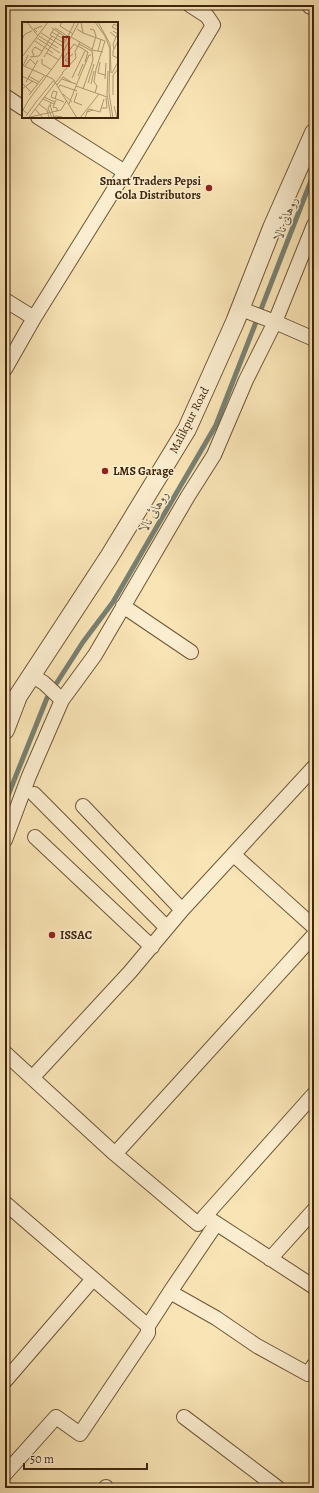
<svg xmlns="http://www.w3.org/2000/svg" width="319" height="1493" font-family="Alegreya,Amiri,serif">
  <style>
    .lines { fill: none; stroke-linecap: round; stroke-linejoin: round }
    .stream { stroke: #798072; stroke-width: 5 }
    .minor-casing { stroke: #6e5536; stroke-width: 16 }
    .tertiary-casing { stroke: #6e5536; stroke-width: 20 }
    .minor { stroke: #fbedcf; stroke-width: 14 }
    .tertiary { stroke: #fbedcf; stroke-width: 18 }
    .poi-dot { fill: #8f2418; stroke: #fbedcf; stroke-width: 1.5 }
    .labels { text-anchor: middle; stroke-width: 3; stroke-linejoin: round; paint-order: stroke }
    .poi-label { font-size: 12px; font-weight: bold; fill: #3f250c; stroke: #fbedcf; text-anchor: start }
    .street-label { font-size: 12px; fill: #3f250c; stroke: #fbedcf }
    .water-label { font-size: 13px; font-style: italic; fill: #5c533f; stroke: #fbedcf }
    .inset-road { fill: none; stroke: #af9871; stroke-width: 1 }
    .view { fill: #8f2418; fill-opacity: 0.15; stroke: #8f2418; stroke-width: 2 }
    .inset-edge { fill: none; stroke: #3f250c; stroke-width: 2 }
  </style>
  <rect width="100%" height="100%" fill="#f9e4b5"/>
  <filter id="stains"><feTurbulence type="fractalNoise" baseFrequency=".005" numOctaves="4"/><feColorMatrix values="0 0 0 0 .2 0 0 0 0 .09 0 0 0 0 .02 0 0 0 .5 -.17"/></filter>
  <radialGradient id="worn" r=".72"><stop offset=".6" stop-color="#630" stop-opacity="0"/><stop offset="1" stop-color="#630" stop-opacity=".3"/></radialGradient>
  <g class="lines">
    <path class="stream" d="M5 803 47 698 83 642 113 602 216 425 314 173"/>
    <defs>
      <path id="minor" d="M5 96 23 108
        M38 117 125 172
        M5 300 34 318
        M241 309 275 322 314 339
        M5 369 34 318 125 172 213 25 207 16 190 5
        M123 606 191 652
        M31 675 44 683 62 700
        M34 794 167 928
        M83 806 182 910
        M35 837 152 947
        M5 840 29 776 62 700 95 655 188 496 214 455 246 380 275 322 314 225
        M234 855 314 927
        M314 935 115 1154 198 1224 205 1216 314 1287
        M5 1053 115 1154
        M32 1078 130 972 182 910 314 767
        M5 1203 148 1326
        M205 1216 314 1094
        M216 1224 170 1292 216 1318 257 1346 308 1374 314 1365
        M270 1259 314 1210
        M5 1381 93 1279
        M184 1417 278 1488
        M5 1474 56 1417 80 1434 148 1333V1326L170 1292
        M105 1488 106 1487"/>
      <path id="tertiary" d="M311 5 314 6
        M5 730 18 696 109 557 187 429 235 322 272 228 314 133"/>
    </defs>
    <use href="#minor" class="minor-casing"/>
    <use href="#tertiary" class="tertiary-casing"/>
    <use href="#minor" class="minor"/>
    <use href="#tertiary" class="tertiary"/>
  </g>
  <g class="poi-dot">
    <circle cx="209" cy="188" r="4"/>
    <circle cx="105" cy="471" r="4"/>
    <circle cx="52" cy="935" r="4"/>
  </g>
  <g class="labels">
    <g class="poi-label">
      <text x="201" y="185" text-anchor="end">Smart Traders Pepsi<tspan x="201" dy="14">Cola Distributors</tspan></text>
      <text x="113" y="475">LMS Garage</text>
      <text x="60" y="939">ISSAC</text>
    </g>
    <g class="street-label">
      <text transform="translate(189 420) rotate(-63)" y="4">Malikpur Road</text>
    </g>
    <g class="water-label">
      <text transform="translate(285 218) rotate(-69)" y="5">روہائی نالا</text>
      <text transform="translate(153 511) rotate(-60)" y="5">روہائی نالا</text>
    </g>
  </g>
  <g transform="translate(22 22)">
    <rect width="96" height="96" fill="#f9e4b5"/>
    <path class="inset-road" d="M5 0 16 14M40 0 38 4 51 12M73 0 83 14 88 27 87 71 91 96M76 0 88 22 89 51M95 4 92 2 90 5 96 8M33 6 47 15M32 7 28 13 42 21M55 7 61 11 59 0M68 7 72 8 74 14 70 28 81 30M15 10 12 7 20 4M30 10 43 18M88 10 94 15 96 12 91 9M19 11 40 24 45 16 30 6M61 11 83 19 74 47 72 60 75 64 73 71M17 14 36 26M46 14 53 0M49 15 70 27M15 16 38 31M0 17 3 12 10 9M13 19 31 31M96 19 91 29V34L96 36M57 22 70 29M56 24 66 30 63 40M92 27 91 22 94 15M76 29 79 17M25 31 37 38M12 34 10 29 13 25 20 29M0 35 26 0M8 35 17 34 30 14M22 35 37 11M42 36 52 22 56 25M20 37V42L30 48M78 40 76 51 83 53M49 42 43 38 51 32M0 43 31 57 55 96M1 44 6 33M3 44 8 37 13 42M86 49 85 72 89 96M40 51 54 36 53 30 58 20M90 51 96 40M0 54 16 62M6 54 17 60M56 54 61 42M50 56 63 29M40 57 54 62M83 57 84 41M4 60 16 38M0 61 9 70M66 61 72 42M69 62 72 49M35 63 41 55 49 60M54 64 85 75M36 66 38 63 55 69M0 67 11 59M61 67 71 38 70 29M55 71 52 80 60 83M41 72 50 80M7 73 22 54M91 73V53L96 47M22 75 33 80M21 77 32 82M33 77 35 70 31 69 29 75 42 80M34 78 31 85 35 86V89M14 80 32 58M29 81 26 86 30 96M17 82 41 51M17 82 25 88 27 96M47 82 56 59 67 33H69M28 83 32 95M92 84 95 96M79 86H85L84 76M13 87 21 96M65 90 67 87 78 90 82 77M6 92 1 88 6 79 38 36 57 0M4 94 14 80M7 95 17 82M8 95 39 88 45 78M29 96 34 94 40 95 30 96M58 96 77 72M63 96 65 90 71 88"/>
    <path class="view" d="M41 15H47V44H41Z"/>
    <rect width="96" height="96" class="inset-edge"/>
  </g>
  <rect width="319" height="1493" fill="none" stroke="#f9e4b5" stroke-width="20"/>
  <rect x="6" y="6" width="307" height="1481" fill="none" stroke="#3f250c" stroke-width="2"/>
  <rect x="10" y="10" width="299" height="1473" fill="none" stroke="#3f250c"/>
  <path d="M24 1463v6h123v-6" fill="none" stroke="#3f250c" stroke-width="2"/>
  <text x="30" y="1463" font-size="12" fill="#3f250c" stroke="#fbedcf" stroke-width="3" paint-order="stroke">50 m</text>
  <rect width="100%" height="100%" filter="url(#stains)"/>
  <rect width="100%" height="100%" fill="url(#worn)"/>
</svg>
